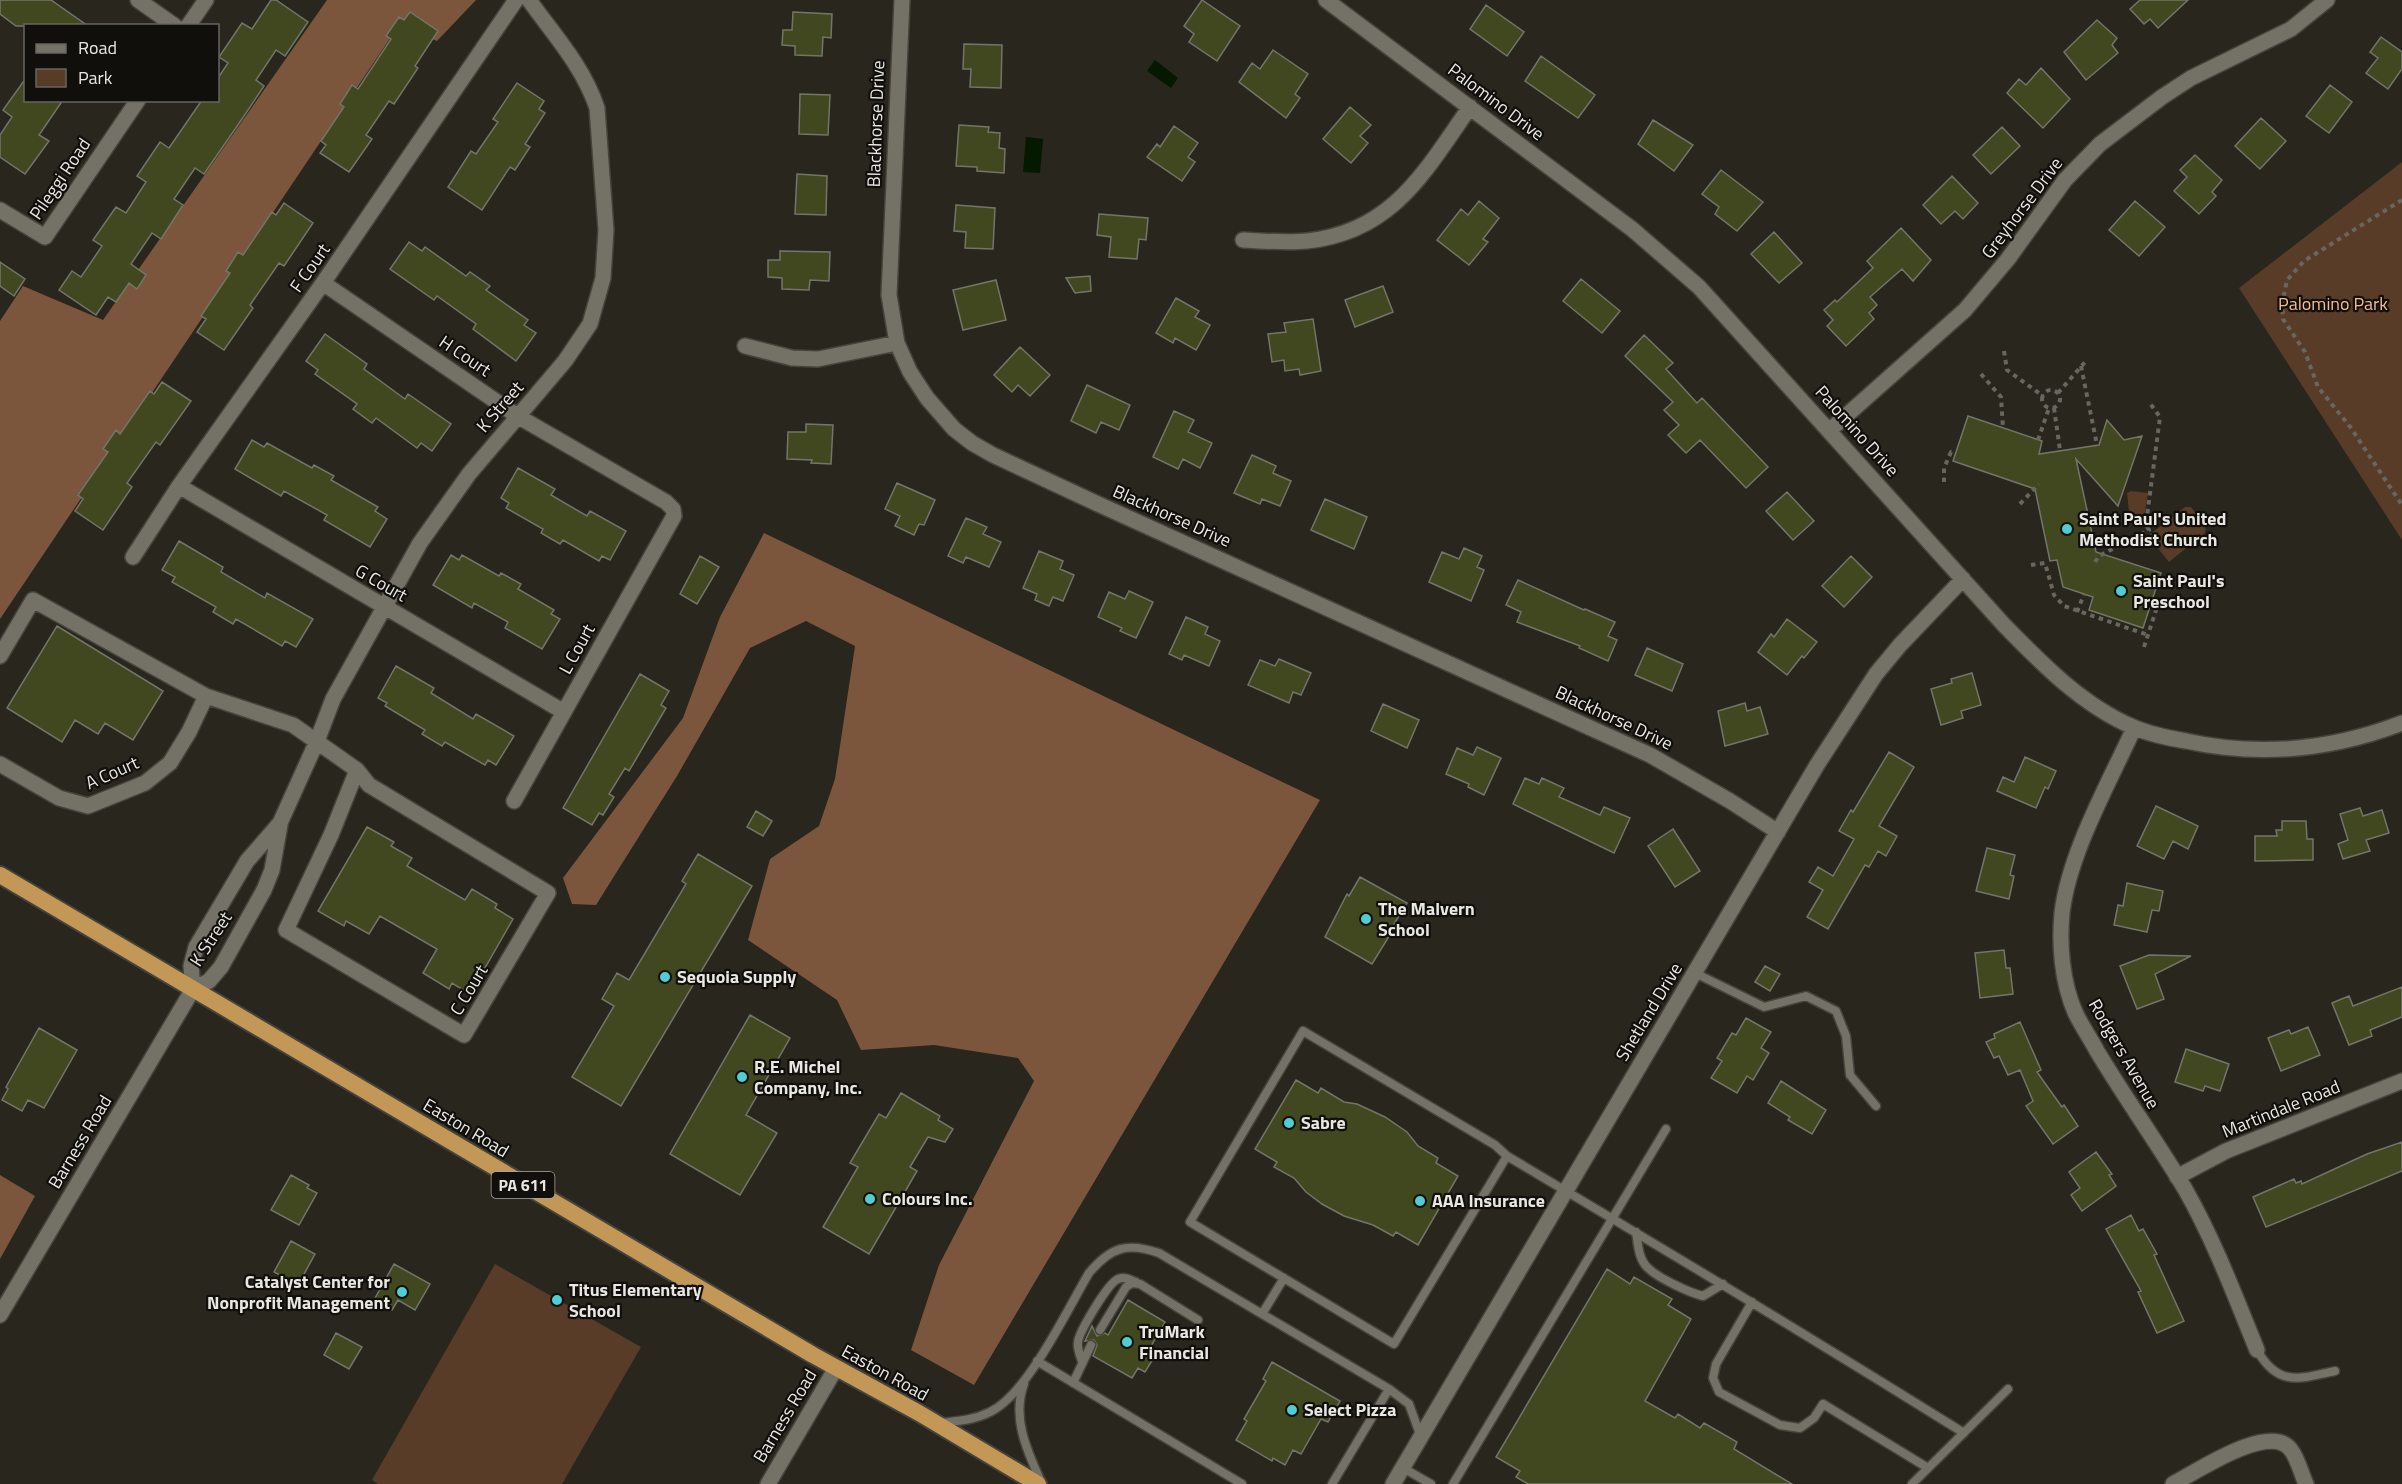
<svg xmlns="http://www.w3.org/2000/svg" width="2402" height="1484" font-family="'Titillium Web',sans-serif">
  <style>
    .green { fill: #583c28 }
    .forest { fill: #7b563d }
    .water { fill: #041900 }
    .building { fill: #41481f; stroke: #73756a; stroke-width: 1.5 }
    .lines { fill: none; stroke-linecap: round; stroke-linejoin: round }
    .service-casing { stroke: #45433b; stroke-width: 11 }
    .minor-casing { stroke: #45433b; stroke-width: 18 }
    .trunk-casing { stroke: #45433b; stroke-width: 20 }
    .path { stroke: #68665e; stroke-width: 4; stroke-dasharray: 4.5 4.5; stroke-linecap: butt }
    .service { stroke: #747167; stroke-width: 8 }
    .minor { stroke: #747167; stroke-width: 15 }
    .trunk { stroke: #c39856; stroke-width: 16 }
    .poi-dot { fill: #51ccd2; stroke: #100f0b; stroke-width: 2 }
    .labels { text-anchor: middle; stroke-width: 4.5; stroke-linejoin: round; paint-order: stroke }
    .shield { fill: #100f0b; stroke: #a7a6a1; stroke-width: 1.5 }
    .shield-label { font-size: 16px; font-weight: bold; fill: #e8e7e1 }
    .street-label { font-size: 18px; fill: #e8e7e1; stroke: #100f0b }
    .park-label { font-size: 18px; fill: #f9ba90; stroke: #100f0b }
    .poi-label { font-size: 18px; font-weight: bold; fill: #e8e7e1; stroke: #100f0b; text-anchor: start }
  </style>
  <rect width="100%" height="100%" fill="#28261d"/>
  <path class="green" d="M2402 162V540L2239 288Z
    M2131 491 2148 493 2145 512 2141 516 2129 512 2127 493Z
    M2185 507H2191L2206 526 2205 533 2169 562 2148 536Z
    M495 1264 641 1347 562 1484H378L372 1480Z"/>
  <path class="forest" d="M327 0H476L437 41 399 25 0 619V321L23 286 103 320Z
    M764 533 1320 800 974 1385 911 1350 939 1265 1034 1081 1018 1058 934 1045 861 1050 837 1000 748 940 770 859 819 826 835 779 855 646 806 621 750 648 677 776 596 905 572 904 563 878 683 718 720 617Z
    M0 1175 35 1196 0 1259Z"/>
  <path class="water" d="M1155 60 1178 78 1171 88 1147 71Z
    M1026 137 1043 139 1040 173 1023 172Z"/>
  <path class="building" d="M0 0H51L88 26H16L0 14Z
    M271 0H276L308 22 285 56 276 50 256 80 264 86 242 119 204 174 195 168 174 199 183 205 161 239 152 233 131 264 146 275 137 289 129 283 116 302 108 297 96 315 59 290 72 271 81 277 102 246 93 240 116 207 126 213 146 182 137 176 160 142 169 148 202 100H218V78L228 63 219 57 242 23 252 29Z
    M1202 0 1240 26 1217 61 1189 42 1194 34 1184 26Z
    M2140 0H2188L2158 28 2150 19 2144 24 2130 9Z
    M1486 5 1524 32 1507 56 1470 29Z
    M410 12 438 31 415 66 418 68 394 104 389 101 366 135 372 139 349 172 320 153 326 145 321 141 344 107 340 104 352 85 358 89 391 39 386 36 399 17 404 20Z
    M793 12 832 14 831 38 823 37 822 56 795 55V46L782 45 783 30H792Z
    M2097 20 2117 38 2112 45 2118 53 2086 80 2064 52Z
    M2381 37 2402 52V69L2388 89 2366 73 2378 58 2370 52Z
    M964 44 1002 45 1001 88 970 87 971 69H963Z
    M1273 50 1308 74 1295 94 1300 98 1286 118 1239 82 1252 63 1260 69Z
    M1541 56 1595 95 1578 118 1525 81Z
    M2041 68 2070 99 2043 128 2007 93 2019 79 2026 85Z
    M26 78V100H63L39 135 49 141 25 174 0 157V135L12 117 3 110Z
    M517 83 544 101 539 109 545 113 525 144 530 147 515 170 510 167 482 210 448 187 471 151 476 154 498 122 493 119Z
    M2330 85 2352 102 2329 133 2306 116Z
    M800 94 830 95 828 135 799 134Z
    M1350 107 1371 125 1360 136 1368 143 1351 163 1323 139Z
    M2261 118 2286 141 2260 169 2235 146Z
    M1653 120 1693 145 1674 171 1638 144Z
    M959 125 989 127 988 132 1000 133 999 148 1005 149 1004 173 977 171V167L956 166Z
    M1174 126 1198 143 1188 157 1195 162 1182 181 1147 157 1157 144 1160 147Z
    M2002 127 2020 146 1991 174 1973 155Z
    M2195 155 2222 180 2212 192 2216 196 2199 214 2174 191 2187 177 2180 170Z
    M1721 170 1763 202 1737 231 1715 214 1719 207 1702 194Z
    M797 174 827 176 826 215 795 214Z
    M1952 176 1978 203 1963 219 1955 211 1941 224 1923 205Z
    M1479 201 1499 218 1483 239 1488 242 1469 265 1437 240 1461 209 1468 215Z
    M2135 201 2165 227 2139 256 2109 230Z
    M284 203 313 223 284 266 279 263 250 305 253 308 224 350 197 332 206 319 201 316 230 273 226 271 238 252 243 255 272 212 276 215Z
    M956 205 995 208 993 249 965 248 966 232 954 231Z
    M1099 214 1148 218 1146 240 1139 239 1137 259 1109 257 1111 237 1097 235Z
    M1901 228 1931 260 1913 281 1902 269 1870 297 1877 305 1869 313 1874 319 1846 346 1827 326 1833 320 1824 310 1835 300 1837 302 1873 268 1867 261Z
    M1774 232 1802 263 1779 283 1751 254Z
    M409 242 422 251 425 247 466 276 470 272 490 286 486 290 528 320 524 325 536 333 516 361 473 329 476 324 437 296 434 300 390 269Z
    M780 251 830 252 829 281 810 280 809 290 782 289V278L768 277V260H780Z
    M0 262 25 279 14 296 0 286Z
    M1090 276 1091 291 1075 293 1066 278Z
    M1581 279 1620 311 1602 333 1563 301Z
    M996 280 1006 320 963 330 953 290Z
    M1383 286 1393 312 1355 327 1345 300Z
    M1176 298 1199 311 1195 317 1210 325 1196 350 1175 338 1173 343 1156 333Z
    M1313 319 1321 371 1300 375 1299 369 1285 371 1284 360 1272 362 1268 334 1286 332 1284 323Z
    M325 334 367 364 364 369 405 399 408 394 451 424 432 451 421 443 417 448 376 418 372 423 353 409 357 404 315 374 318 370 306 361Z
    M1644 335 1673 363 1666 369 1697 403 1702 398 1768 467 1746 488 1700 440 1686 453 1668 435 1679 425 1664 410 1673 402 1625 356Z
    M1020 347 1050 375 1030 396 1018 385 1012 392 994 375Z
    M162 382 191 401 160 445 156 442 127 483 132 487 103 530 75 511 83 499 78 495 108 452 103 449 116 430 120 434 150 391 154 394Z
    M1087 385 1130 405 1119 430 1101 422 1096 433 1071 421Z
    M1174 411 1194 420 1188 432 1212 443 1200 468 1183 459 1178 469 1153 457Z
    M1968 416 2042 441 2039 454 2099 445 2107 420 2124 440 2142 436 2118 506 2076 459 2096 552 2161 573 2143 628 2089 610 2093 597 2063 587 2057 560 2050 561 2035 489 1953 461Z
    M806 424 833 425 831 464 811 463 812 460 787 459 788 432H806Z
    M252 440 264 447 267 443 312 468 314 465 334 476 331 480 378 507 375 511 387 519 370 547 324 520 327 515 284 491 281 496 235 469Z
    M1252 455 1276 466 1273 473 1291 481 1280 506 1262 499 1260 504 1234 493Z
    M518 468 555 489 551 495 587 516 590 511 626 531 610 560 602 556 599 561 563 540 560 544 541 533 543 529 506 508 509 503 501 498Z
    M897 483 935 500 924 525 919 524 914 535 895 526 900 516 885 509Z
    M1787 492 1814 521 1793 540 1766 511Z
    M1325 499 1367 517 1354 549 1311 530Z
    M966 518 987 527 983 534 1001 542 989 567 966 557 963 563 948 556Z
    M179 541 223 567 221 572 265 598 267 593 313 619 296 647 285 641 282 646 236 619 233 624 213 612 216 607 172 582 175 577 162 570Z
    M1464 548 1482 556 1477 567 1484 570 1471 601 1429 582 1442 552 1459 559Z
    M1039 551 1063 561 1060 569 1074 575 1063 601 1053 597 1049 606 1035 600 1037 594 1023 588Z
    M451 555 459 560 462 555 499 576 501 573 521 584 518 589 554 610 551 614 560 619 542 649 505 628 508 622 474 603 472 608 433 585Z
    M700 556 719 567 697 604 680 594Z
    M1851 556 1872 577 1844 607 1822 586Z
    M1518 580 1584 610 1585 609 1615 622 1608 636 1617 640 1608 661 1579 648 1580 646 1517 622 1521 612 1506 605Z
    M1129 591 1153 602 1136 638 1120 631 1122 628 1098 617 1109 592 1125 599Z
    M1186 617 1208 627 1205 634 1220 641 1209 666 1184 655 1182 660 1169 654Z
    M1787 619 1817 642 1804 658 1802 656 1787 675 1758 652 1771 634 1774 637Z
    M57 626 163 691 133 740 105 723 98 734 75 720 62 742 7 708Z
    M1647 648 1683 664 1672 691 1635 675Z
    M1279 659 1311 673 1301 695 1293 692 1289 703 1248 685 1260 660 1275 666Z
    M396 666 434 688 431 693 473 719 476 714 514 736 496 765 488 760 485 765 445 742 442 746 422 734 425 730 385 706 387 703 378 698Z
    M1972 673 1981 705 1961 711 1963 718 1941 725 1931 689 1952 683 1951 679Z
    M640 674 669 691 661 705 666 708 629 771 625 768 609 794 614 797 603 815 599 813 592 825 563 808Z
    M1745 703 1747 711 1760 707 1768 734 1725 746 1718 711Z
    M1383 704 1419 720 1407 748 1371 731Z
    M1477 747 1501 758 1484 795 1468 787 1469 784 1446 774 1457 748 1473 755Z
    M1889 752 1914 767 1879 826 1897 836 1886 856 1878 851 1869 867 1865 865 1828 929 1807 917 1823 890 1809 882 1818 867 1833 876 1854 839 1839 831 1851 810 1853 812Z
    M2025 757 2056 771 2048 789 2045 787 2036 808 1997 791 2003 777 2014 782Z
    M1525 778 1539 784 1542 778 1564 788 1559 797 1600 815 1604 807 1630 818 1614 853 1513 804Z
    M2156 806 2198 826 2188 849 2173 841 2164 859 2137 846Z
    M2360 808 2363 816 2382 810 2389 833 2366 840 2370 851 2343 859 2338 844 2348 840 2340 814Z
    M756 811 772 821 763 836 747 827Z
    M2282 821H2306L2307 839H2313V860L2255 861V836H2277L2276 830H2282Z
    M367 827 394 842 391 846 412 858 407 866 465 900 472 889 497 904 495 908 513 919 470 994 452 983 449 989 423 973 437 949 380 916 369 934 346 921 344 926 318 911Z
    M1673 829 1700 871 1675 887 1648 846Z
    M1987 848 2015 855 2010 875 2014 876 2009 899 1976 891Z
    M698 854 752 886 621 1106 572 1077 614 1006 602 999 617 973 629 980 686 884 682 881Z
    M1360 877 1407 903 1394 924 1396 925 1372 964 1325 937 1347 894 1349 896Z
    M2127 883 2163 891 2159 911 2152 910 2147 932 2114 925 2118 905 2123 906Z
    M2004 950 2006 968H2010L2013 994 1980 998 1975 953Z
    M2149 955 2191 956 2155 974 2164 999 2137 1009 2120 966Z
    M1765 966 1780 974 1770 991 1755 982Z
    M2402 987V1017L2370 1030 2372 1036 2349 1045 2332 1003 2349 996 2353 1006Z
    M750 1015 790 1038 746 1115 777 1133 740 1195 670 1154Z
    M1746 1018 1771 1032 1761 1048 1769 1053 1753 1080 1747 1076 1737 1093 1711 1078 1722 1061 1717 1058 1732 1033 1736 1035Z
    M2020 1022 2041 1070 2037 1072 2062 1107 2064 1105 2078 1126 2053 1144 2026 1106 2033 1101 2020 1070 2008 1075 1999 1056 1994 1058 1986 1042 1995 1038 1994 1034Z
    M2308 1027 2320 1055 2281 1071 2268 1038 2289 1030 2291 1034Z
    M39 1028 77 1050 44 1108 28 1100 22 1111 2 1100 8 1089 6 1087Z
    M2186 1049 2229 1064 2220 1091 2205 1086 2203 1091 2175 1082Z
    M1296 1080 1318 1093 1321 1088 1344 1102 1357 1104 1385 1117 1407 1132 1418 1146 1438 1158 1436 1163 1458 1176 1418 1245 1396 1232 1393 1236 1373 1225 1344 1216 1322 1204 1306 1192 1294 1178 1274 1167 1277 1162 1255 1149Z
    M1781 1081 1826 1110 1812 1134 1788 1120 1790 1117 1768 1103Z
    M901 1093 940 1116 938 1120 953 1129 945 1142 928 1137 910 1167 917 1171 869 1254 823 1227 858 1167 850 1163 879 1114 886 1118Z
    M2402 1142V1171L2266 1227 2253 1197 2294 1179 2296 1183 2301 1181 2302 1184 2367 1154Z
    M2096 1152 2112 1174 2109 1175 2116 1186 2082 1211 2071 1195 2080 1188 2069 1172Z
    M291 1175 309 1185 307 1188 317 1193 299 1225 271 1210Z
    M2131 1215 2139 1231 2143 1229 2157 1254 2154 1255 2184 1321 2157 1333 2138 1292 2141 1291 2106 1229Z
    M291 1241 315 1254 298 1285 274 1272Z
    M394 1264 430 1284 415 1310 398 1300 392 1310 374 1300Z
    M1607 1269 1630 1284 1634 1277 1672 1299 1668 1305 1691 1319 1645 1401 1675 1418 1678 1414 1700 1428 1704 1423 1737 1442 1734 1449 1792 1484H1528L1516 1477 1520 1471 1496 1457Z
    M1128 1300 1165 1322 1146 1355 1153 1359 1145 1372 1138 1368 1132 1378 1093 1356 1097 1345 1094 1340 1085 1341 1092 1326 1097 1336 1105 1333 1108 1335Z
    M336 1333 362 1347 349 1369 324 1355Z
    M1272 1362 1340 1401 1328 1422 1321 1419 1301 1454 1293 1450 1285 1465 1273 1458 1272 1461 1236 1440 1247 1421 1244 1419 1266 1381 1263 1379Z"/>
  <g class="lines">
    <defs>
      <path id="service" d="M1695 973 1764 1007 1806 996 1836 1011 1846 1036 1850 1075 1876 1106
        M1507 1156 1394 1344 1190 1222 1303 1031 1495 1145 1507 1156C1661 1247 1813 1339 1964 1433
        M1636 1232C1638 1243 1638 1259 1648 1268 1658 1278 1690 1293 1703 1296L1723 1284
        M1752 1302 1716 1364 1713 1378 1719 1392 1780 1425 1800 1428 1814 1418 1823 1404 1928 1468
        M1262 1314 1284 1278
        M1100 1330 1126 1287 1132 1283 1140 1284 1198 1320
        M2257 1350C2278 1387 2299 1379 2335 1371
        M1037 1361 1242 1484
        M1082 1361C1080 1355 1077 1349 1078 1342 1079 1332 1108 1283 1118 1279 1125 1276 1130 1280 1136 1282
        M1073 1383 1091 1345
        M1024 1384C1011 1418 1028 1453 1042 1484
        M940 1423C958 1421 974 1420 990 1412 1027 1395 1067 1310 1089 1273 1111 1247 1127 1242 1159 1253L1389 1389 1409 1404 1421 1437
        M1403 1468 1431 1484
        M1332 1484 1389 1389
        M1453 1484 1666 1129
        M1912 1484 2008 1389"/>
      <path id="minor" d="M138 0 175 26
        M902 0 889 295 897 343 910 372 927 398 954 429 972 443 993 455 1098 504 1650 755 1730 801 1778 832
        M1326 0 1632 229 1699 287 2004 625C2042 664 2082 705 2133 727 2149 734 2168 738 2186 741 2259 757 2332 750 2402 723
        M188 26 206 0
        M0 210 45 237 138 100
        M1243 240C1264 241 1286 243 1307 241 1393 232 1425 171 1470 107
        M323 283 519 417 666 502 673 509 674 516 514 801
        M745 346 792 358 818 359 897 343
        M1830 430 1965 310 2008 259 2065 180 2100 144 2162 97 2191 78 2291 29 2327 0
        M179 486 564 712
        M133 557 179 486 323 283 516 0
        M0 656 33 600 206 696 189 732 170 763 145 783 88 806 59 798 0 764
        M206 696 293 725 357 770
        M2134 728C2109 783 2069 853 2062 913 2059 945 2062 982 2075 1012 2081 1025 2090 1038 2097 1051 2125 1098 2157 1142 2185 1189 2214 1240 2235 1296 2257 1350
        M357 770 369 785 548 893 464 1035 286 930 331 835Z
        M193 989 191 966 196 947 247 861 280 823 317 741 333 699 420 543 469 474 565 361 590 324 603 278 606 230 597 108C583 66 554 35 529 0
        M193 989 209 981 221 967 264 890 272 870 280 825
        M2177 1177 2226 1151 2402 1081
        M0 1315 193 989
        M768 1484 836 1368
        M1393 1484 1817 765 1876 674 1900 645 1963 579
        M2173 1484C2196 1472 2271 1421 2291 1450 2298 1459 2301 1473 2306 1484"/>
      <path id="trunk" d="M0 875 813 1355 919 1413 1038 1484"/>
    </defs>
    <use href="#service" class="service-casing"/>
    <use href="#minor" class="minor-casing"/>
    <use href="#trunk" class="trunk-casing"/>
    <path class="path" d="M2402 200 2304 261 2287 280 2282 304 2283 319 2305 352 2318 387 2351 428 2402 505
      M2004 351 2007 370 2043 396
      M2081 366 2097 445
      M1981 374 2001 397 2003 428
      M2042 399a9 9 0 1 1 18 0a9 9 0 1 1-18 0Z
      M2058 393 2086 361
      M2054 408 2060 450
      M2038 440 2049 408
      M1944 482V468L1951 452 1955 454
      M2020 504 2039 484
      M2095 562 2099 556 2149 530 2146 524 2160 417 2149 402
      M2031 565 2045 563 2054 595 2064 606 2148 635
      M2077 612 2084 594
      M2144 647 2159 601 2152 599"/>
    <use href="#service" class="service"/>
    <use href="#minor" class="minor"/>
    <use href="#trunk" class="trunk"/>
  </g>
  <g class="poi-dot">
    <circle cx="2067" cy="529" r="6"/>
    <circle cx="2121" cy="591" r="6"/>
    <circle cx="1366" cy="919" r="6"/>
    <circle cx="665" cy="977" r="6"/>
    <circle cx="742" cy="1077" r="6"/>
    <circle cx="1289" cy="1123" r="6"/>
    <circle cx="870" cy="1199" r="6"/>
    <circle cx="1420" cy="1201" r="6"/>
    <circle cx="402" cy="1292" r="6"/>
    <circle cx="557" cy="1300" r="6"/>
    <circle cx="1127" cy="1342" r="6"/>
    <circle cx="1292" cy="1410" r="6"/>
  </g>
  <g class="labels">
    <rect class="shield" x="491.5" y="1172" width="63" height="26" rx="4.5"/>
    <g class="shield-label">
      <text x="523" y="1191">PA 611</text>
    </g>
    <g class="street-label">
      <text transform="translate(1496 102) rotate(37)" y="6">Palomino Drive</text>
      <text transform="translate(876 124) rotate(-88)" y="6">Blackhorse Drive</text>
      <text transform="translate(60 179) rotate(-56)" y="6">Pileggi Road</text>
      <text transform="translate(2022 208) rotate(-53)" y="6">Greyhorse Drive</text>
      <text transform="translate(310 268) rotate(-55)" y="6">F Court</text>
      <text transform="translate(465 356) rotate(34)" y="6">H Court</text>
      <text transform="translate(500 407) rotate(-49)" y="6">K Street</text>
      <text transform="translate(1857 431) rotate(48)" y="6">Palomino Drive</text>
      <text transform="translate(1172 516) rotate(24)" y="6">Blackhorse Drive</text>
      <text transform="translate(381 583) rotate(30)" y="6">G Court</text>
      <text transform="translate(577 649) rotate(-61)" y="6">L Court</text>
      <text transform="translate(1614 718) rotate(25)" y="6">Blackhorse Drive</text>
      <text transform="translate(112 773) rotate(-24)" y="6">A Court</text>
      <text transform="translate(211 939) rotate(-57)" y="6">K Street</text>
      <text transform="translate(469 990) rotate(-59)" y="6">C Court</text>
      <text transform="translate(1649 1012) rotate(-59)" y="6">Shetland Drive</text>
      <text transform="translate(2124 1054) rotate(60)" y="6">Rodgers Avenue</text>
      <text transform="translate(2281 1109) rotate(-22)" y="6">Martindale Road</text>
      <text transform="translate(466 1128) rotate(31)" y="6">Easton Road</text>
      <text transform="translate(80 1142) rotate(-59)" y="6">Barness Road</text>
      <text transform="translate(885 1373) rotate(29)" y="6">Easton Road</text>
      <text transform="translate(785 1416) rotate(-59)" y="6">Barness Road</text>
    </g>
    <g class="park-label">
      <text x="2333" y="310">Palomino Park</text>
    </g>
    <g class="poi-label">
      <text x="2079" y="525">Saint Paul's United<tspan x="2079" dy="21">Methodist Church</tspan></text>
      <text x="2133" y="587">Saint Paul's<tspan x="2133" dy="21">Preschool</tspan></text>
      <text x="1378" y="915">The Malvern<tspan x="1378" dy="21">School</tspan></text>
      <text x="677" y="983">Sequoia Supply</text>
      <text x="754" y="1073">R.E. Michel<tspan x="754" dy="21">Company, Inc.</tspan></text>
      <text x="1301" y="1129">Sabre</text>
      <text x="882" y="1205">Colours Inc.</text>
      <text x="1432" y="1207">AAA Insurance</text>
      <text x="390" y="1288" text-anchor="end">Catalyst Center for<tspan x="390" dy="21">Nonprofit Management</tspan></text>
      <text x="569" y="1296">Titus Elementary<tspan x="569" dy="21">School</tspan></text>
      <text x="1139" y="1338">TruMark<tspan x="1139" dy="21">Financial</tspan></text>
      <text x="1304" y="1416">Select Pizza</text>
    </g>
  </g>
  <rect x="24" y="24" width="195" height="78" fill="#100f0b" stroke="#666561" stroke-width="1.5"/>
  <rect x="36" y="44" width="30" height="9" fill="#747167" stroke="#666561" stroke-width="1.5"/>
  <text x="78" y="54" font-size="18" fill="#e8e7e1">Road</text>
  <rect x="36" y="69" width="30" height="18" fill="#583c28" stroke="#666561" stroke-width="1.5"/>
  <text x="78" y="84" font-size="18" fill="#e8e7e1">Park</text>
</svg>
